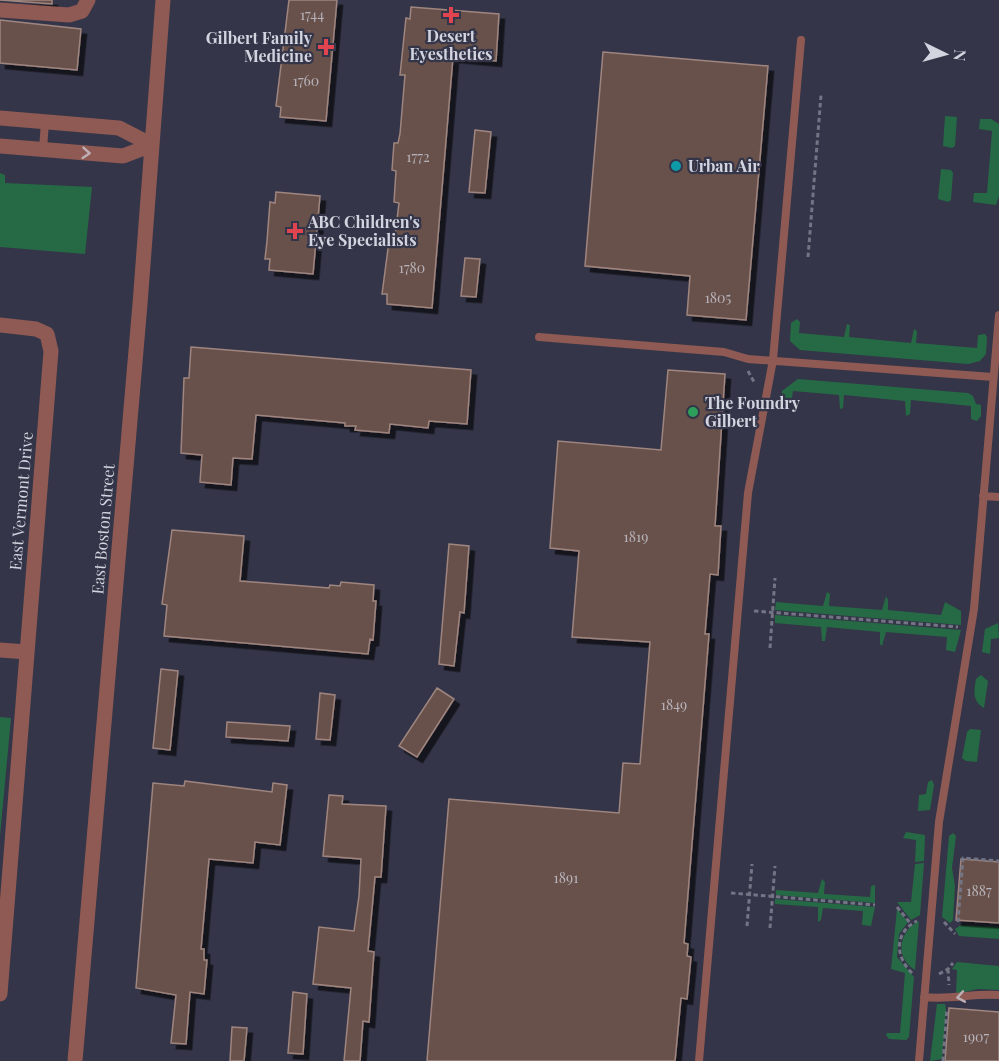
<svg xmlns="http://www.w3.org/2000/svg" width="999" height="1061" font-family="'Playfair Display',serif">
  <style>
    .green { fill: #256a45 }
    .building { fill: #68514b; stroke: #9f857f; stroke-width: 1.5; filter: url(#shadow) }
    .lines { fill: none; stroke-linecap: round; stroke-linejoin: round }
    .path { stroke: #737584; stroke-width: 3; stroke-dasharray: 4.5 3; stroke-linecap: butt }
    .service { stroke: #8e5a53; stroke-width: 8 }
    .minor { stroke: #8e5a53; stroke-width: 15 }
    .oneway { stroke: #beafb5 }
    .health-dot { fill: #e0444e; stroke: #343548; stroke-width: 2 }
    .culture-dot { fill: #0f9aa8; stroke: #343548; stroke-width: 2 }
    .leisure-dot { fill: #2e9e5b; stroke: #343548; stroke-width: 2 }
    .labels { text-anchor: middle; stroke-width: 4.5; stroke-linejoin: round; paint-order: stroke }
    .number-label { font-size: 14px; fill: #b8b3ba }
    .poi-label { font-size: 16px; font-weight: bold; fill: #d2d4df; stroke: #343548; text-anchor: start }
    .street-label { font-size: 16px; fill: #d2d4df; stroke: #343548 }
  </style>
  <defs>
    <filter id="shadow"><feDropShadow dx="5.5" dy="5.5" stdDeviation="0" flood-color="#0009"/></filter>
  </defs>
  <rect width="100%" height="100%" fill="#343548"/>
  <path class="green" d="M945 116 957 117 955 146 952 148 943 146Z
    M980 119H991L999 124V196L996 205 973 202 974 193H987L992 131 979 129Z
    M941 169 951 170 953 173 951 200 948 202 938 199Z
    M0 173 5 175V183L92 187 85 254 0 247Z
    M797 319 800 322 799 333 844 337 847 324 850 325 849 337 911 343 914 329 917 331 916 343 977 348 978 335 985 334 987 337 986 354 980 361 968 364 800 350 790 341 791 323Z
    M798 379 968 393 973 396 976 404 981 405V416L977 421 971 419V406L911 400 910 414 906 416 905 401 844 395 843 408 840 409 839 395 793 391 791 404 782 403V391Z
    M827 592 830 594 829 606 882 610 886 596 888 600V610L941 615 945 602 961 611V625L775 610 776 602 823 606Z
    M775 615 961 630 955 652 946 650 947 637 886 632 882 646 880 644V632L827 627 825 641H822L821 627 775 623Z
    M998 623 999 638 991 639 990 654 982 652 985 629Z
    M981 675 988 681 984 708C972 701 974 691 976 679Z
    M0 717 11 718 0 836Z
    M970 729 981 730 977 762 966 761 962 758 967 732Z
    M932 780 934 785 930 810 918 811 919 795 926 794 928 782Z
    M906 832 925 835 924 861 915 862 916 840 903 838Z
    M953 833 956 836 952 868 955 886 953 920 950 923 942 917 949 836Z
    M924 863 920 915 911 920 897 902H911L915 864Z
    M822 879 825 882 824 894 870 897 871 886 875 885V903L776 895V890L818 893Z
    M775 899 875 907 871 926 862 925 863 911 823 908 821 920 818 922V907L775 904Z
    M897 909 908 922 899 934 897 957 914 977 909 1037 906 1040 889 1039 886 1035 887 1033H900L905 973 891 969Z
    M919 921 915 970C894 957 899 931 919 921Z
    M961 925 999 927V939L959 936 955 929Z
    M957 962 999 966V990L978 989 956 994 957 970 952 969Z
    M937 1004H945L946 1009 942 1059 930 1061Z"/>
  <path class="building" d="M0 0H52V4Z
    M289 0H337L326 121 280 117 281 107 276 106Z
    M411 7 499 14 496 61 453 57 432 308 387 304V294H382L390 234 395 235 399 203 394 202 396 171 392 170 394 143H398L400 134 405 75H400L406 18 410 19Z
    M0 20 81 29 77 70 0 63Z
    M603 52 768 66 746 320 687 315 690 276 585 266Z
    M475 130 491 132 485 193 469 192Z
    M276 192 320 196 313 274 269 270 270 259H265L267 241 270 202 275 203Z
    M465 258 480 259 476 297 461 296Z
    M191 347 471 370 467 424 429 421 428 428 390 424 389 433 355 430 356 426H345V423L256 415 252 459 233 458 231 485 200 482 202 455 181 453 184 378H189Z
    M668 370 725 374 715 526H721L718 575 710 574 705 634H709L684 943 688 944 687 956 691 957 687 999 681 998 675 1061H427L449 799 619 813 623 763 640 764 650 642 572 637 579 551 550 548 558 441 661 450Z
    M172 530 244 536 240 581 329 588 330 585 340 586 341 582 374 585 373 601H376L373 640 370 639 368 654 164 636 167 605 162 604Z
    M449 544 469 546 464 613 460 612 454 666 439 664Z
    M161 669 178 671 170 750 153 748Z
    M437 688 454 699 417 757 399 746Z
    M320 693 335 695 330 740 316 739Z
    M227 722 290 726 288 741 226 737Z
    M185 781 272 792 273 783 287 785 280 845 255 842 253 863 209 859 201 949H204V960H207L204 994 190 992 186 1044 171 1043 176 995 136 988 153 783 184 786Z
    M329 795 343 796 342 804 386 806 381 877H375L368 951 374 952 369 1022 363 1021 360 1061H344L351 988 313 984 319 927 354 931 359 896 361 859 323 856Z
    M961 859 999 862V923L956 920Z
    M293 992 307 994 303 1054 288 1053Z
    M949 1008 999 1012V1061H945Z
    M232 1027 247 1028 244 1061H230Z"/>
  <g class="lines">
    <path class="path" d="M808 257 821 95
      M748 371 754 382
      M754 611 958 627
      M770 648 775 578
      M731 893 875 905
      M897 907 911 924
      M944 922 955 934
      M958 922 963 858 999 861
      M747 926 752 864
      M770 928 775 866
      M948 969 949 985
      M912 973C895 957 894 932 917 921
      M939 974 948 969 953 963
      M943 1061 947 1009"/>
    <path class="service" d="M43 149 45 122
      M539 337 724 352 748 359 993 377
      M983 496 999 497
      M924 997C951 1000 973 993 999 995
      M699 1061 748 493 773 360 801 40
      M919 1061 939 822 974 609 999 315"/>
    <path class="minor" d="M0 10 69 15 82 11 88 0
      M0 118 119 128 152 145
      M0 146 123 156 152 145
      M0 325 36 329 47 334 51 351 0 994
      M0 650 27 652
      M75 1061 140 304 163 0"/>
  </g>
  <defs><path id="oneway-chevron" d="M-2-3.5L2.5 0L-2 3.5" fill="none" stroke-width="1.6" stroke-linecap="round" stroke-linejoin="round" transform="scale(1.5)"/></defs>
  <g class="oneway">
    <use href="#oneway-chevron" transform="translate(86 153) rotate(4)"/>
    <use href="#oneway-chevron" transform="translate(961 997) rotate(170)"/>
  </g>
  <g class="health-dot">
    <path d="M448 6h6v6h6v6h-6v6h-6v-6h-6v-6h6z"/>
    <path d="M323 38h6v6h6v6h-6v6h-6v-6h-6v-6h6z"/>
    <path d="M292 222h6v6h6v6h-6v6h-6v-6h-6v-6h6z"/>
  </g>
  <circle class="culture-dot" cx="676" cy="166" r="6"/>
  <circle class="leisure-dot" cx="693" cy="412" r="6"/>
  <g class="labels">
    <g class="number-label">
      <text x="312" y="20">1744</text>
      <text x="306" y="86">1760</text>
      <text x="418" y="162">1772</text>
      <text x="412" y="273">1780</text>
      <text x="718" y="303">1805</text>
      <text x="636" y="542">1819</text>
      <text x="674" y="710">1849</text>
      <text x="566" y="883">1891</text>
      <text x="979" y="896">1887</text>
      <text x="976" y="1042">1907</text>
    </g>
    <g class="poi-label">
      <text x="451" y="42" text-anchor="middle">Desert<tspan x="451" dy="18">Eyesthetics</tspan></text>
      <text x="312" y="44" text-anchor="end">Gilbert Family<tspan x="312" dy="18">Medicine</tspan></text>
      <text x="688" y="172">Urban Air</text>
      <text x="308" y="228">ABC Children's<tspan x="308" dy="18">Eye Specialists</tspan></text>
      <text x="705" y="409">The Foundry<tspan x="705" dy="18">Gilbert</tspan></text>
    </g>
    <g class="street-label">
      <text transform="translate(21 501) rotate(-85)" y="6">East Vermont Drive</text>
      <text transform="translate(103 529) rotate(-85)" y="6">East Boston Street</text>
    </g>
  </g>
  <g transform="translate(945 54) rotate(95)" stroke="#343548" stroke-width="4.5" paint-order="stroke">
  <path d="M0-4.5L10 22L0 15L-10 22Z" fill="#d2d4df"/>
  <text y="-9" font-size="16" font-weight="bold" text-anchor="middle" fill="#d2d4df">N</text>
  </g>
</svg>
